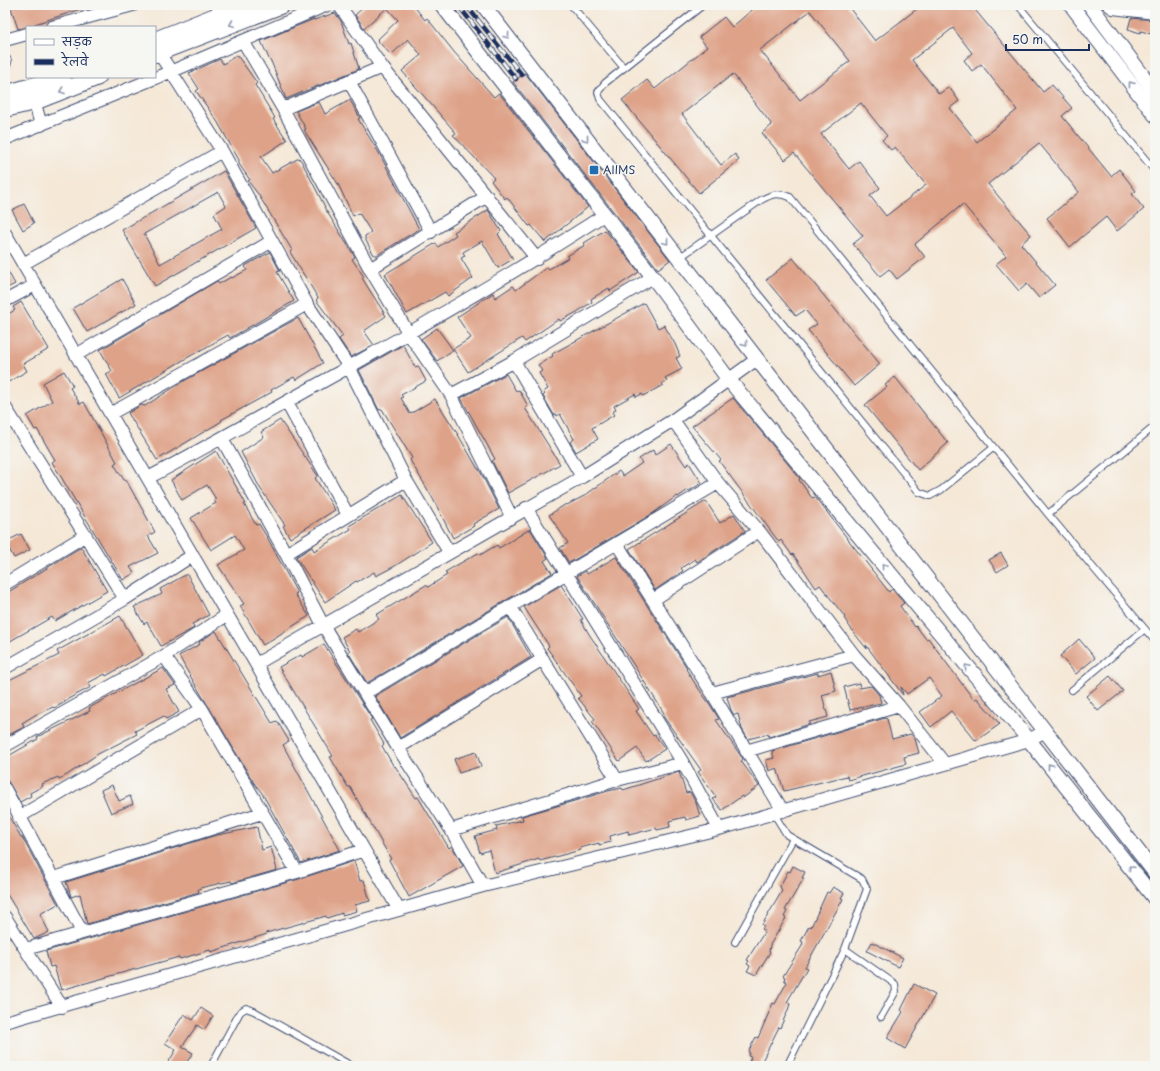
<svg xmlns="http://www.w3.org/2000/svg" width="1160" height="1071" font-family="'Playpen Sans','Playpen Sans Deva',sans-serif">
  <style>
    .building { fill: #dea288; fill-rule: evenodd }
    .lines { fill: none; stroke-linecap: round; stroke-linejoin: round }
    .service-casing { stroke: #3c4b70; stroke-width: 8 }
    .minor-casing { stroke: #3c4b70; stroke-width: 14 }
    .tertiary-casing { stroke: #3c4b70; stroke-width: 16 }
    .secondary-casing { stroke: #3c4b70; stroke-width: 18 }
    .service { stroke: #fff; stroke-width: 6 }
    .minor { stroke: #fff; stroke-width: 12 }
    .tertiary { stroke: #fff; stroke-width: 14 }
    .secondary { stroke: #fff; stroke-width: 16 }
    .rail-casing { stroke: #1b2f5e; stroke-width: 4.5 }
    .rail { stroke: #f6f6f2; stroke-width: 3; stroke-dasharray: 9; stroke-linecap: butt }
    .oneway { stroke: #8d97ae }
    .poi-dot { fill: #1f6fb2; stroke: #f6f6f2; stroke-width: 1.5 }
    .labels { text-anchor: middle; stroke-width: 3; stroke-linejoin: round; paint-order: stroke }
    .poi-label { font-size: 11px; fill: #1b2f5e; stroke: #f6f6f2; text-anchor: start }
  </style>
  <rect width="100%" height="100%" fill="#f6f6f2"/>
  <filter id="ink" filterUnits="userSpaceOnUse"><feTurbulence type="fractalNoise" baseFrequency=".025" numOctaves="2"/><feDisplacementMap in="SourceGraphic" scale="8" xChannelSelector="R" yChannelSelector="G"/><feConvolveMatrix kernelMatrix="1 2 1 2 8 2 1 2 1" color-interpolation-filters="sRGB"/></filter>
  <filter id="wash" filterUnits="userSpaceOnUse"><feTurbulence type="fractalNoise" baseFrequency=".012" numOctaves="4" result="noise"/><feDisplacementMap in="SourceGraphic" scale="16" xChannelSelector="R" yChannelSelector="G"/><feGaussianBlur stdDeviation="0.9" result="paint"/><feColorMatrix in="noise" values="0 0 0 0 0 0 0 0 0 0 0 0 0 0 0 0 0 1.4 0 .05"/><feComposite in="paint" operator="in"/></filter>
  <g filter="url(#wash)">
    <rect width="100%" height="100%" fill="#f5e8d7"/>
    <g id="blocks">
      <path class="building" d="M10 5H86L87 7 35 24 36 26 32 27 18 29Z
        M366 5H413L425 20 427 18 454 52 494 97 499 93 588 207 545 242 531 225 529 226 507 197 505 199 491 181 494 178 453 135 456 133 402 71 421 55 408 39 391 55 377 40 398 20 387 8 364 28 355 15Z
        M758 5H847L875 41 922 5H971L1043 92 1052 85 1072 108 1062 116 1111 176 1119 169 1136 191 1132 194 1144 209 1117 231 1106 217 1070 247 1047 218 1079 192 1039 143 988 184 1031 235 1021 244 1055 285 1039 298 1027 284 1019 291 996 264 1006 256 963 204 915 244 925 257 897 279 889 269 880 276 853 244 863 236 794 153 785 160 762 133 772 125 733 74 682 114 721 165 735 154 739 160 699 193 622 100 647 80 655 89 707 47 699 37 724 17 732 27ZM810 11 850 61 800 100 760 50ZM953 28 972 53 964 60 972 71 981 64 1017 110 977 142 950 108 959 101 949 87 939 94 912 60ZM861 103 887 136 882 140 891 150 895 147 926 185 886 216 870 196 880 188 859 161 849 169 821 134Z
        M335 13 341 21 349 44 351 43 359 69 286 99 271 61H270L261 41 314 19V20Z
        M1131 18 1155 20V35L1141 31 1140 33 1128 29Z
        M237 55 257 83 255 85 275 118 273 119 287 140 261 157 272 173 299 158 302 162 325 207H324L355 257 352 259 364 277 362 278 386 316 364 331 374 345 351 357 339 339 343 336 316 300 318 298 290 252 292 250 258 194 248 181 250 180 239 164V160L217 121 196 91 199 89 189 73 220 59 223 64Z
        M525 73 670 260 658 269 513 82Z
        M350 100 360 118 358 119 379 153 419 229 377 255H374L365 239V236L371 232 359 213 353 216 338 184 304 130 306 129 296 111 319 102 325 114Z
        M224 171 256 228 155 286 122 230ZM218 192 226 206 214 214 222 229 160 264 144 234Z
        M24 204 34 223 23 230 12 210Z
        M488 210 501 231 498 234 513 259 498 268 482 241 463 252 465 256 461 258 473 278 448 296 445 292 407 314 385 274 436 243 438 247 456 235 454 232Z
        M605 230 639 272 610 291 609 288 591 299 592 302 577 312 560 321 559 319 525 342 522 338 468 372 453 349 471 338 457 317 493 293 495 298 513 286 516 290 547 267 549 269 568 258 567 256 585 245 584 243Z
        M270 252 280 271 277 272 294 301 230 338 228 335 185 359 119 398 106 374 112 371 100 350 217 281 219 284 231 277 232 278 247 270 245 266Z
        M793 258 880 364 854 386 808 330 817 324 805 310 796 316 766 280Z
        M5 266 15 284 5 289Z
        M122 279 136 304 87 332 73 308Z
        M21 302 49 349 23 364 27 371 5 384V316L15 310 13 307Z
        M644 303 658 328 664 325 675 344 680 356 676 358 682 369 665 378 667 381 662 383 663 385 643 396 642 394 636 397 635 394 614 406 616 410 612 412 614 415 592 428 598 439 576 452 570 442 574 439 560 414 557 416 556 414 554 415 543 396 545 394 543 392 548 389 539 373 542 371 538 365 553 356 552 354Z
        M298 318 323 363 296 380 294 377 271 390 272 392 221 420 222 421 157 460 128 413 141 405 145 406 182 382Z
        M437 328 453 350 437 361 421 339Z
        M403 345 415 367 418 366 426 381 401 395 403 397 401 398 410 414 435 399 457 433 478 469H479L499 509 473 524 474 526 453 538 432 497 410 460 412 458 382 409 379 410 359 370Z
        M64 371 73 386 70 388 80 404 84 402 117 462 114 464 124 480H126L155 532 148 536 158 553 130 567 134 573 123 580 52 462 55 460 37 429 35 430 27 416 52 401 43 383Z
        M506 374 516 391 519 390 528 406 525 408 560 464 508 493 492 461 495 459 461 398Z
        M895 377 948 443 918 470 865 405 887 387 885 385Z
        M733 398 798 476 800 479 799 480 812 498 815 497 826 511 889 592 892 589 904 603 900 606 915 627 916 626 926 639 928 638 974 700 977 698 1000 724 976 741 951 711 931 727 920 712 942 696 929 678 907 694 901 687 903 695 866 645 867 649 854 633 844 618 845 617 820 585 816 588 793 554 792 555 781 540 779 542 719 461 721 460 692 426Z
        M280 420 318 476 315 478 335 510 290 538 283 526 285 525 260 488 241 452 264 437 261 432Z
        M671 444 686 466 689 463 702 483 689 491 688 490 678 497 677 496 652 514 569 563 560 548 568 543 549 515 566 504 567 505 584 496 619 471 623 476 642 463 639 459 653 450 655 455Z
        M216 451 246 504H244L256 525 259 524 268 539 297 593 295 594 309 616 263 645 240 606 244 604 218 565 244 550 235 535 211 550 191 518 216 503 214 500 216 499 207 485 182 500 171 480Z
        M402 495 432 542 395 566 376 576 374 572 357 582 356 581 325 602 296 557 312 547 314 551 351 529 349 526 366 516Z
        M706 501 720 523 734 514 745 531 697 562 695 559 681 568 683 571 655 590 629 549Z
        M530 529 548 558 544 561 552 573 367 683 348 652 350 651 342 637 356 629 358 632 379 619 376 615 426 585 428 587 447 575 445 572 478 553 480 555 497 545 499 548Z
        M21 534 30 550 14 558 5 542Z
        M81 547 107 591 55 621 52 617 5 644V594Z
        M1001 553 1008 565 997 572 989 560Z
        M616 557 687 668 686 669 696 685 711 706 719 719 716 720 743 759 741 761 759 786 743 798 742 796 722 810 713 799 716 797 698 772 701 770 663 716 665 715 659 705 577 576 585 571 587 574Z
        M187 574 209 615 192 624 194 628 161 646 147 622 144 624 134 607 162 594 160 589Z
        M561 585 583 619 581 620 589 634 639 709 636 711 653 736 655 735 665 749 646 761 637 748 619 761 592 721 595 719 578 698 581 696 547 648 549 646 524 607Z
        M120 616 143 655 106 676 105 674 88 683 91 687 64 701 65 702 54 708 53 707 35 715 22 723 24 727 5 737V682L59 655 57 651Z
        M508 617 531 657 400 738 375 696Z
        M216 631 272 723 277 721 289 741 283 745 340 850 301 863 262 793 254 783 186 669 179 656 200 644 199 642Z
        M1079 639 1095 658 1076 674 1060 656Z
        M324 644 372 719 370 720 384 744 382 746 394 767 395 766 416 798 418 797 449 848 452 846 463 866 409 897 389 860 391 859 383 845 350 787H348L330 757 333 756 279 667 301 655 302 657Z
        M163 668 175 685 166 689 179 712 166 719 164 716 135 731 137 734 98 754 67 775 59 779 58 777 42 784 43 786 30 793 31 796 20 802 5 776V758L38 739 37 737 90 711 89 708Z
        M831 671 836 691 822 695 828 717 809 722 810 724 769 737 768 734 748 739 742 729 738 714 734 715 731 710 727 697 818 673V675Z
        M1110 676 1123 691 1098 711 1086 696Z
        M859 683 860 688 871 686 879 695 881 703 850 710 844 687Z
        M885 718 887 719 892 739 911 734 915 739 919 753 904 757 906 764 848 780 847 776 784 791 777 768 769 771 766 760 774 758 772 751Z
        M476 752 481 766 459 773 454 759Z
        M679 772 686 793 690 792 696 803 700 816 686 820 685 817 669 821 670 827 657 830 656 828 629 835 628 831 610 836 611 842 599 845V843L580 848 581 850 540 861 539 859 495 873 489 850 480 853 475 836 497 830 496 826 523 820 522 816 564 804 608 791 622 788 623 790Z
        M112 785 119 801 130 796 133 804 111 813 101 790Z
        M5 810 21 837H22L58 904 40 914 49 932 34 939 5 891Z
        M257 827 262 850 271 847 277 870 232 883 231 881 204 887 198 889 199 892 87 924 80 894 71 897 70 893 66 882 213 836Z
        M354 861 360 881 364 880 370 901 355 905 357 911 342 915V913L327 918 326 916 266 933 267 934 211 952 210 950 180 959 179 957 61 990 54 966 50 967 46 951 299 879Z
        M793 866 805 872 802 878H804L785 910 787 911 784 917 786 918 770 945 769 952H770L756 975 747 971 750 966 747 964 749 961 747 960 765 931 762 929 764 926 762 925 782 891 780 886 788 871 790 872Z
        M833 887 844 893 841 898 843 899 805 967 807 968 787 1002 790 1004 788 1010 780 1028 779 1027 762 1061 761 1060 758 1066H755L749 1062 751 1057 748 1056 750 1053 748 1052 756 1037 758 1038 773 1003 775 1004 787 982 784 980 785 977 783 976 802 946 803 942 801 941 809 926 811 927 827 892 829 893Z
        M872 942 903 958 898 967 867 951Z
        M914 984 935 995 905 1049 887 1038 903 1012 901 1010Z
        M201 1008 213 1016 204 1030 197 1025 182 1047 193 1053 184 1066H166L176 1050 165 1043 184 1014 193 1020Z"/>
    </g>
  </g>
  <g filter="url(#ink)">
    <use href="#blocks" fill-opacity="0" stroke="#3c4b70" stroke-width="1"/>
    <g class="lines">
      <defs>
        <path id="service" d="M571 5 624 68
          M703 5 605 83 598 92 600 99 919 492 930 496 941 490 993 448
          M1018 5 1155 171
          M679 258 761 200C772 194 778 192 790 197L1048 514 1155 641
          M1048 514 1155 426
          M1072 690 1145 629
          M774 814 787 835 862 879 867 889 845 949 787 1066
          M735 942 793 839
          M845 949 895 984 896 991 881 1017
          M211 1066 240 1012 246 1008 254 1011 352 1066"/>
        <path id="minor" d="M339 5 382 67 537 259
          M1109 5 1113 8 1155 13
          M52 27 133 5
          M5 40 27 34
          M243 41 283 109 370 269 409 334 451 395 511 516
          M159 53 222 151 307 304 349 367 406 480 449 552
          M5 61V62
          M349 81 431 232
          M32 93 41 125
          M283 109 382 67
          M5 139 170 72 327 5
          M5 233 399 910
          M23 264 222 151
          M370 269 487 196
          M5 301 35 285
          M76 355 272 241
          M514 361 582 477
          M451 395 514 361 653 277
          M287 403 348 515
          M5 407 125 599
          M110 414 307 304
          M673 420 718 483 759 531 854 655 899 706 945 764
          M222 439 286 554 323 625 398 748 451 830 483 886
          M148 478C216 442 282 404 349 367 436 318 521 269 604 215
          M526 508 683 763 719 829
          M617 544 712 693 783 811
          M286 554 406 480
          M5 584 86 535
          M653 600 759 531
          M510 606 617 780
          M164 656 202 709 297 872
          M256 664 582 477 673 420 757 359
          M5 668 125 599 193 555
          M365 693 718 483
          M712 693 854 655
          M5 746 164 656 227 615
          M398 748 543 659
          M746 751 899 706
          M5 789 82 932
          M19 817 202 709
          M451 830 617 780 683 763
          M54 878 262 813
          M5 917 62 1007
          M26 949 297 872 364 850
          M5 1022 483 886 719 829 1029 740 1045 731"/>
        <path id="tertiary" d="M442 5 653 277 729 380 1029 740 1155 899
          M483 5 1155 873
          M1071 5 1155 115
          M1090 5 1155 92"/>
        <path id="secondary" d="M155 40 243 5
          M155 54 282 5
          M5 94 63 77
          M5 109 34 102 98 77"/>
      </defs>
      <use href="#service" class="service-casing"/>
      <use href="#minor" class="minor-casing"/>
      <use href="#tertiary" class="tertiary-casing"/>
      <use href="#secondary" class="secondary-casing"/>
      <use href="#service" class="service"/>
      <use href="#minor" class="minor"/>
      <use href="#tertiary" class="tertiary"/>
      <use href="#secondary" class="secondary"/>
      <defs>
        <path id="rail" d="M458 5 516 79
          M466 5 522 75"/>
      </defs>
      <use href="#rail" class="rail-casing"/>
      <use href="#rail" class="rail"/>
    </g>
    <defs><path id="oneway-chevron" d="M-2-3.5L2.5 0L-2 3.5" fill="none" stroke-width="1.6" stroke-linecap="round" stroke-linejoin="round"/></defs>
    <g class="oneway">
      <use href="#oneway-chevron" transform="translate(232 24) rotate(158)"/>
      <use href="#oneway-chevron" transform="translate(507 36) rotate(52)"/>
      <use href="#oneway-chevron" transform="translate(1131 84) rotate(-127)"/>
      <use href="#oneway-chevron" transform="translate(62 91) rotate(160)"/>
      <use href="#oneway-chevron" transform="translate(586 139) rotate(52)"/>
      <use href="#oneway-chevron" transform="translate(666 242) rotate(52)"/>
      <use href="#oneway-chevron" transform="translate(745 344) rotate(52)"/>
      <use href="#oneway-chevron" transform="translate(884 566) rotate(-130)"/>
      <use href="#oneway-chevron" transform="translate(967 667) rotate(-130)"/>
      <use href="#oneway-chevron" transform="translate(1050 766) rotate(-128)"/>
      <use href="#oneway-chevron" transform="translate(1131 868) rotate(-128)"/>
    </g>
  </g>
  <rect class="poi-dot" x="589" y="165" width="10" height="10" rx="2"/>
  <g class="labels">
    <g class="poi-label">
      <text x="603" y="174">AIIMS</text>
    </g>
  </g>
  <rect width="1160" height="1071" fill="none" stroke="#f6f6f2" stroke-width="20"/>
  <rect x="26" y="26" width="130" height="52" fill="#f6f6f2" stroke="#9ea6b7"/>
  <rect x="34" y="39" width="20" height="6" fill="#ffffff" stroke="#9ea6b7"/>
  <text x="62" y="46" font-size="12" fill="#1b2f5e">सड़क</text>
  <rect x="34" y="59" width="20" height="6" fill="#1b2f5e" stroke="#9ea6b7"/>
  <text x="62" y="66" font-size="12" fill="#1b2f5e">रेलवे</text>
  <path d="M1006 44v6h83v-6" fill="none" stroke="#1b2f5e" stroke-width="2"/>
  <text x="1012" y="44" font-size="12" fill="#1b2f5e" stroke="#f6f6f2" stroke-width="3" paint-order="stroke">50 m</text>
</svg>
